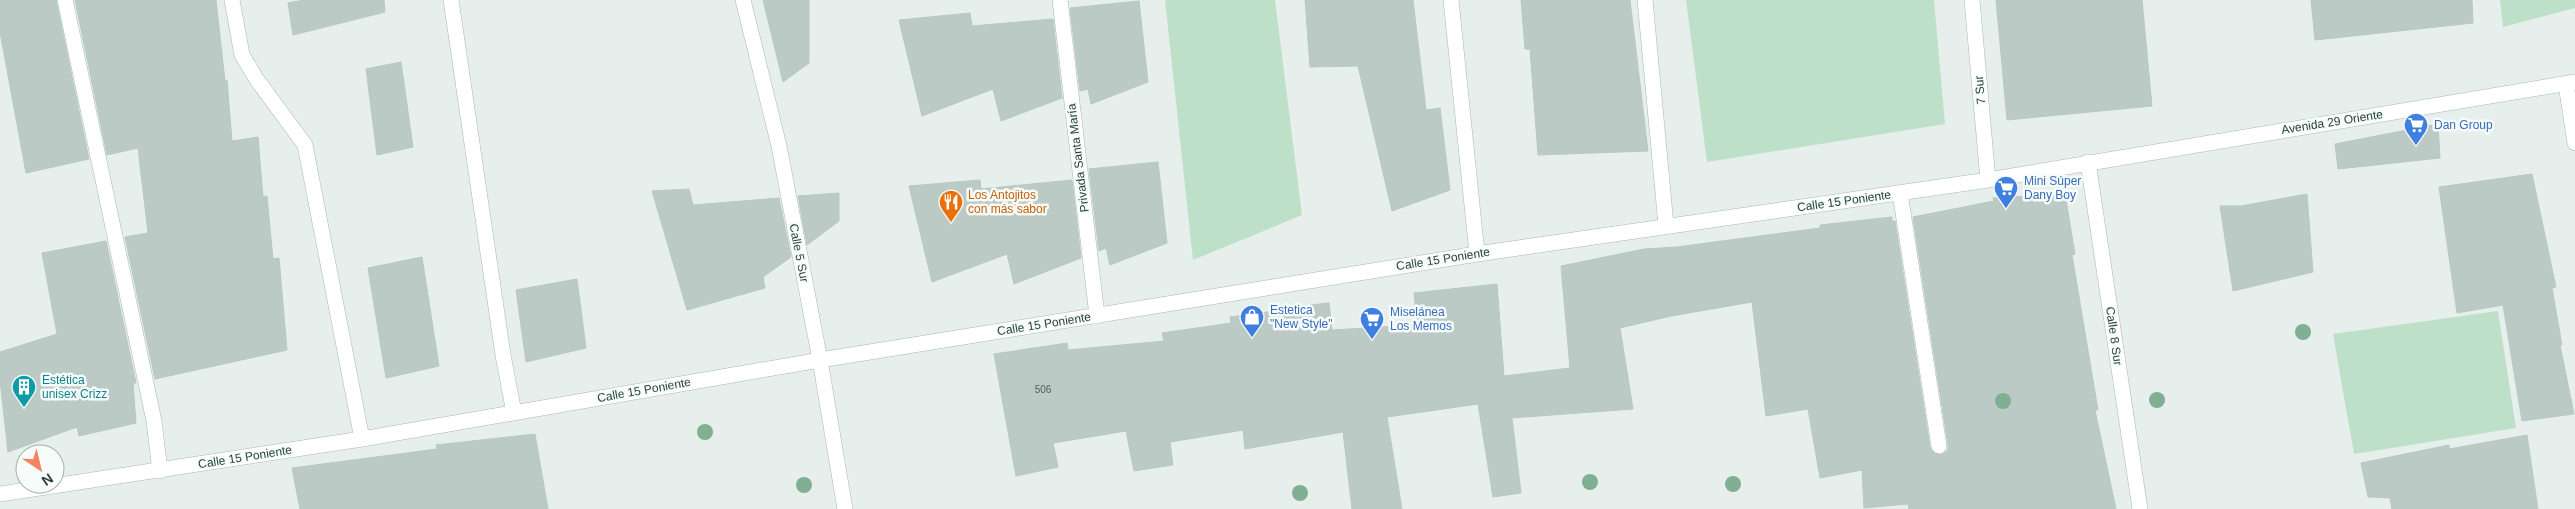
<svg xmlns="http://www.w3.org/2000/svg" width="2575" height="509" font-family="Helvetica,sans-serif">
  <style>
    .green { fill: #bfe0c8 }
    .building { fill: #bbcac4; stroke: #b8c9c2 }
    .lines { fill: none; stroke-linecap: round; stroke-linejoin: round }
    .street-casing { stroke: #a8b8b2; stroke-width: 16 }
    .street { stroke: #fff; stroke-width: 15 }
    .tree { fill: #80af93 }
    .labels { text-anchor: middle; stroke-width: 5; stroke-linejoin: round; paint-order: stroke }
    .number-label { font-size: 10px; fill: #4a645c }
    .street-label { font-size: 12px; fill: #24423a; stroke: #f7fbf9 }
    .shop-label { font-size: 12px; fill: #366cbe; stroke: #f7fbf9; text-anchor: start }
    .food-label { font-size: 12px; fill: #c56008; stroke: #f7fbf9; text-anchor: start }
    .culture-label { font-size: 12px; fill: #0d838f; stroke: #f7fbf9; text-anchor: start }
  </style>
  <rect width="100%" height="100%" fill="#e6efeb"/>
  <path class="green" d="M1165 0H1275L1302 215 1193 260Z
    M1686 0H1934L1945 124 1707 162Z
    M2500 0H2575V8L2503 27Z
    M2498 311 2516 428 2354 454 2333 334Z"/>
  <path class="building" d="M0 0H56L89 159 26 173 0 32Z
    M75 0H216L225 81 227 80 232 141 258 137 263 197 267 196 273 259 279 258 287 350 155 379 125 237 148 233 138 148 107 155Z
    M304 0H384L385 12 293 35 288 3Z
    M763 0H809V63L783 82Z
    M1305 0H1413L1426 110 1440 108 1450 190 1392 211 1358 66 1310 67Z
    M1521 0H1630L1648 151 1538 155 1530 49H1525Z
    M1996 0H2142L2152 106 2007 120Z
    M2311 0H2472L2473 23 2315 40Z
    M1139 1 1148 82 1091 104 1088 89 1080 91 1070 8Z
    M970 13 972 26 1053 19 1062 98 1001 121 993 89 922 116 899 20Z
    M401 62 413 147 377 155 366 69Z
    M2438 124 2440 158 2338 169 2335 144Z
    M1158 162 1167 243 1110 265 1106 248 1099 251 1089 169Z
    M2532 174 2556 287 2552 288 2562 345H2560L2574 414 2522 421 2503 305 2457 313 2439 187Z
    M980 180 981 189 1072 180 1081 258 1014 284 1007 254 932 282 909 186Z
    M689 189 693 205 779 198 791 257 763 277 765 288 687 310 652 191Z
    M839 193V221L807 245 798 196Z
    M2065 194 2075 254 2072 255 2098 410H2095L2116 509H1909L1908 504 1864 508 1862 470 1820 478 1808 409 1766 416 1752 302 1671 316 1620 328 1633 409 1512 418 1521 493 1493 497 1478 404 1387 417 1402 509H1352L1343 432 1245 449 1243 430 1170 442 1173 465 1134 471 1126 431 1053 443 1058 467 1016 476 994 354 1067 343 1068 350 1164 341 1162 333 1231 323 1230 317 1275 311 1274 309 1329 303 1332 330 1417 325 1414 293 1497 284 1504 376 1570 368 1561 266 1644 249 1677 247 1820 228V225L1892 217V221H1895L1930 447 1935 454 1941 455 1948 450V445L1913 217 1994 201 1993 198Z
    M2307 194 2313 272 2233 291 2220 206H2241Z
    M106 241 136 383H133L136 423 79 436 77 427 8 452 0 380V352L57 334 42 253Z
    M422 257 439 366 386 378 368 268Z
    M577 279 586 348 526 362 516 290Z
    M535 434 548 509H300L292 468 437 449 436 445Z
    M2527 435 2538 509H2392L2390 498 2368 497 2361 463 2449 445V449Z"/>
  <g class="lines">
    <defs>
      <path id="street" d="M65 0 154 421 160 471
        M232 0 242 55 257 80 305 145 362 439
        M451 0 503 355 514 413
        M743 0 779 146 820 360 845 509
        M1060 0 1097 316
        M1451 0 1477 254
        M1645 0 1666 225
        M1972 0 1988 180
        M2566 84 2575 143
        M2088 162 2140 509
        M1900 193 1939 446
        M0 494 362 439 820 360 1477 254 1988 180 2575 82"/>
    </defs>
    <use href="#street" class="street-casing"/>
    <use href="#street" class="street"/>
  </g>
  <g class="tree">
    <circle cx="2303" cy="332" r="8"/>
    <circle cx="2157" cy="400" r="8"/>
    <circle cx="2003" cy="401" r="8"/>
    <circle cx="705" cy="432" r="8"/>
    <circle cx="1590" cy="482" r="8"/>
    <circle cx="1733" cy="484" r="8"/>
    <circle cx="804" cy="485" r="8"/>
    <circle cx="1300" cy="493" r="8"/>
  </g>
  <defs>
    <symbol id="supermarket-pin" viewBox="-11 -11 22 30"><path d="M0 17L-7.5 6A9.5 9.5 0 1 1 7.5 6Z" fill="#3f7fe0" stroke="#f7fbf9"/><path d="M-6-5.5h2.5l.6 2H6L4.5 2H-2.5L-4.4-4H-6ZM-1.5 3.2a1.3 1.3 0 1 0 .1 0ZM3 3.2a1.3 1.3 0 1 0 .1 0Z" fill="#fff"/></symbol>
    <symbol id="restaurant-pin" viewBox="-11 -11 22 30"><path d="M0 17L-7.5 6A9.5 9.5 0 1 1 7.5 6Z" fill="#e8710a" stroke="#f7fbf9"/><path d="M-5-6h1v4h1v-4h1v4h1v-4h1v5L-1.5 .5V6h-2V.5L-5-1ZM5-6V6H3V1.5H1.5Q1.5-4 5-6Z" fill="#fff"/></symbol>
    <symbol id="shop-pin" viewBox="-11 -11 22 30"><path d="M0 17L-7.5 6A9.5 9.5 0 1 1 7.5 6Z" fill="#3f7fe0" stroke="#f7fbf9"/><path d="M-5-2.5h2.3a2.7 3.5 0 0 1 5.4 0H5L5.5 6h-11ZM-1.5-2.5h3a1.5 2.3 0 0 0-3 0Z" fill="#fff"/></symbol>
    <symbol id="building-pin" viewBox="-11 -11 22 30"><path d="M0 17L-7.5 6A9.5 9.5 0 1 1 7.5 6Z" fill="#0f9aa8" stroke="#f7fbf9"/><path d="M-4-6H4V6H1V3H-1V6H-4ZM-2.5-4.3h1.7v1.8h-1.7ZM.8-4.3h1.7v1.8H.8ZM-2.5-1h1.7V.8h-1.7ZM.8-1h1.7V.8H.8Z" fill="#fff"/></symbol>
  </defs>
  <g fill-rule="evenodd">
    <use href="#supermarket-pin" x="2402" y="111" width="28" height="38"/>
    <use href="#supermarket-pin" x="1992" y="174" width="28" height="38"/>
    <use href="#restaurant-pin" x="937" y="188" width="28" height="38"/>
    <use href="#shop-pin" x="1238" y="303" width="28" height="38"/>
    <use href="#supermarket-pin" x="1358" y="305" width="28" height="38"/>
    <use href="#building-pin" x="10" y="373" width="28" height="38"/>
  </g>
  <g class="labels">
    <g class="number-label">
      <text x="1043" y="393">506</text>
    </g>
    <g class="street-label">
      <text transform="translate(1980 90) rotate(-95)" y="4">7 Sur</text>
      <text transform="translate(2332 122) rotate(-9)" y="4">Avenida 29 Oriente</text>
      <text transform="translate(1078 158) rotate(-97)" y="4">Privada Santa María</text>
      <text transform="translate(1844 201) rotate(-8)" y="4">Calle 15 Poniente</text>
      <text transform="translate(799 253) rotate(79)" y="4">Calle 5 Sur</text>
      <text transform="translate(1443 259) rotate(-9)" y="4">Calle 15 Poniente</text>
      <text transform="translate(1044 324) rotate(-9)" y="4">Calle 15 Poniente</text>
      <text transform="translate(2114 336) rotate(82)" y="4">Calle 8 Sur</text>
      <text transform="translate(644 390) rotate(-10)" y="4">Calle 15 Poniente</text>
      <text transform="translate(245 457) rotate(-9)" y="4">Calle 15 Poniente</text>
    </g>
    <g class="shop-label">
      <text x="2434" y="129">Dan Group</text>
      <text x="2024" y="185">Mini Súper<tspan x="2024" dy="14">Dany Boy</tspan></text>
      <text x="1270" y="314">Estetica<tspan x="1270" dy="14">"New Style"</tspan></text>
      <text x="1390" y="316">Miselánea<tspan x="1390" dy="14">Los Memos</tspan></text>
    </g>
    <g class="food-label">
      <text x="968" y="199">Los Antojitos<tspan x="968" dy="14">con más sabor</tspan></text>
    </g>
    <g class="culture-label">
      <text x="42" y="384">Estética<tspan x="42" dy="14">unisex Crizz</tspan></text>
    </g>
  </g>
  <g transform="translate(40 469) rotate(145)"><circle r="24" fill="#f7fbf9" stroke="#a3b1ad"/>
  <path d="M0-4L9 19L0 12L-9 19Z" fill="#f4845f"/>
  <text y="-8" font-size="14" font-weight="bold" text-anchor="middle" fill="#24423a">N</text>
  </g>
</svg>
